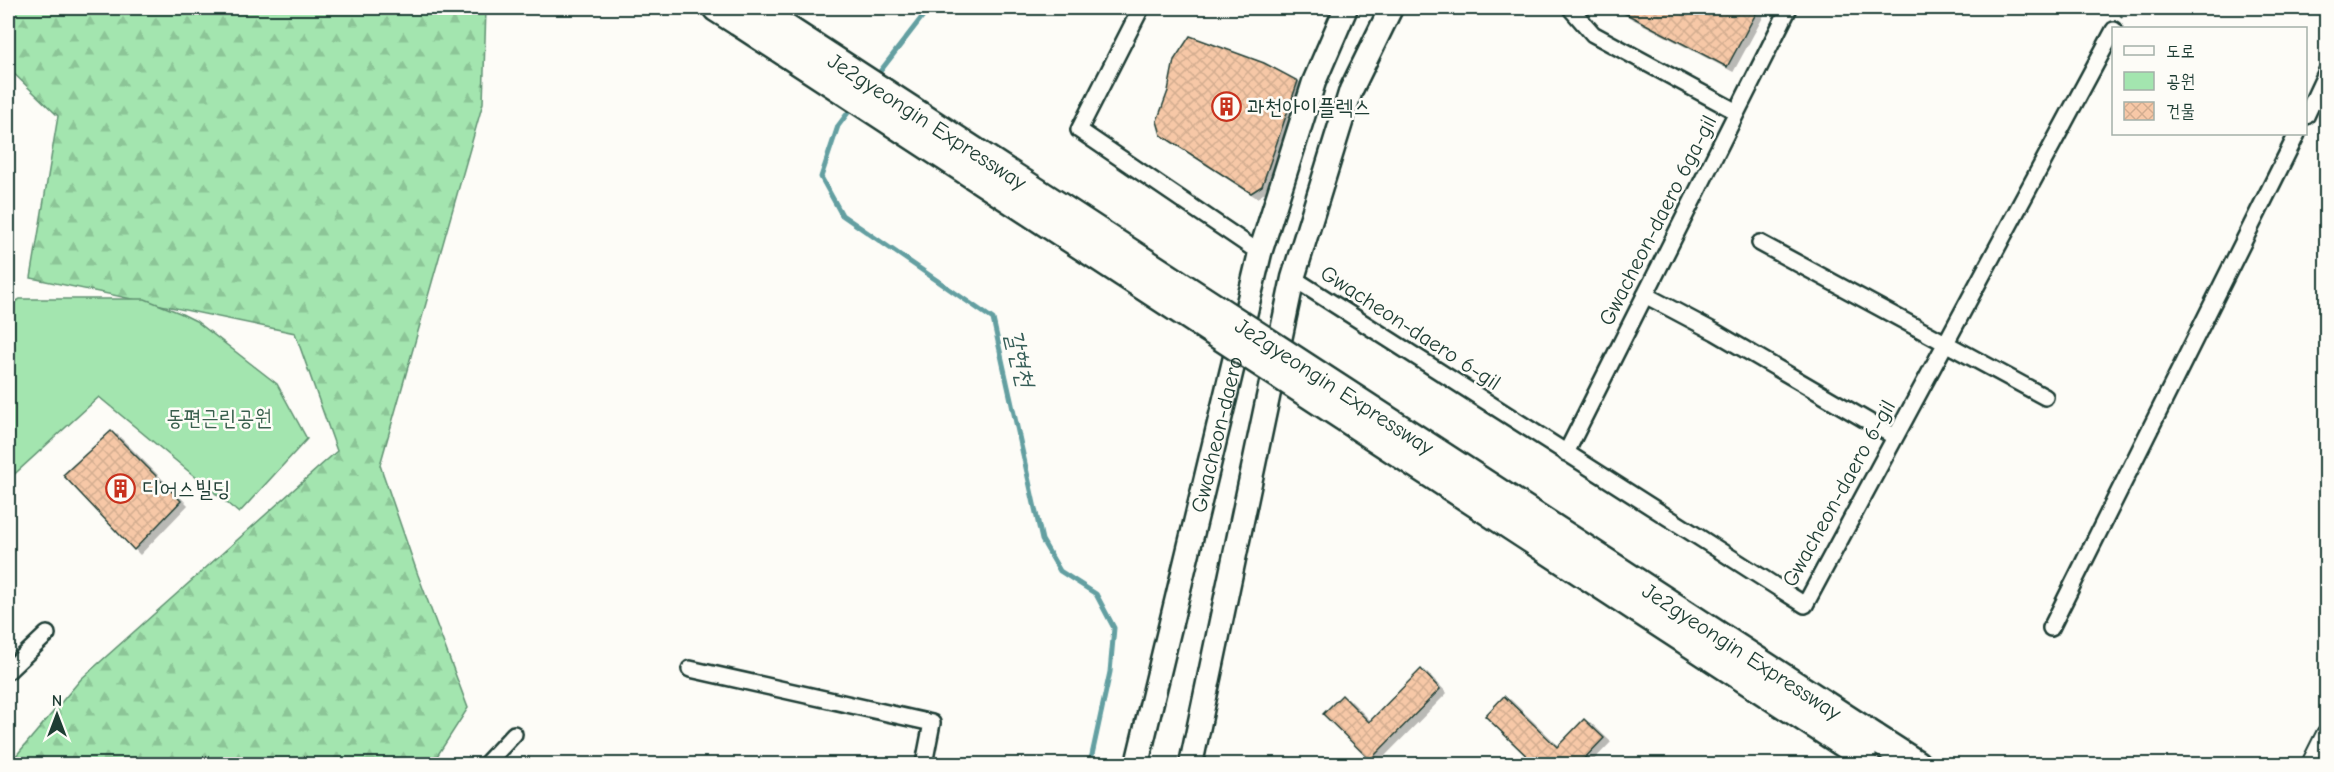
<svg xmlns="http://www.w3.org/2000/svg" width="2334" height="772" font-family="'Comic Neue','Poor Story',sans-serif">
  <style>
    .forest { fill: url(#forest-firs); stroke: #619172; stroke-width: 1.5 }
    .park { fill: #a3e5af; stroke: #619172; stroke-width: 1.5 }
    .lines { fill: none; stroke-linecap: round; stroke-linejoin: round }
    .stream { stroke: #639fa1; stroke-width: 5 }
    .building { fill: url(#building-cross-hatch); stroke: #1f3d34; stroke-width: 1.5; filter: url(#shadow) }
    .minor-casing { stroke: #1f3d34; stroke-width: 20 }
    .tertiary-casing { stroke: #1f3d34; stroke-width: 22 }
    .primary-casing { stroke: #1f3d34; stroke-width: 27 }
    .motorway-casing { stroke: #1f3d34; stroke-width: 32 }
    .path { stroke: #1f3d34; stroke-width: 3; stroke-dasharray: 1.5 4.5; stroke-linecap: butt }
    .minor { stroke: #fdfcf7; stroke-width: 15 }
    .tertiary { stroke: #fdfcf7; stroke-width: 18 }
    .primary { stroke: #fdfcf7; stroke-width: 22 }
    .motorway { stroke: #fdfcf7; stroke-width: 27 }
    .motorway-bridge-casing { stroke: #1f3d34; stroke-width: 32; stroke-linecap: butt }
    .motorway-bridge { stroke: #fdfcf7; stroke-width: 27 }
    .labels { text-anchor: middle; stroke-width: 5; stroke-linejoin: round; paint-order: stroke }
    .poi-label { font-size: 22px; fill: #1f3d34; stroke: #fdfcf7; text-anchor: start }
    .street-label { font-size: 22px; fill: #1f3d34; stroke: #fdfcf7 }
    .park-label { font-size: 22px; fill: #395f4d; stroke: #fdfcf7 }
    .water-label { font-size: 24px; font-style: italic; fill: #365e58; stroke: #fdfcf7 }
  </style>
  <defs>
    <pattern id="forest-firs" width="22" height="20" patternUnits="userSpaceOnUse" patternTransform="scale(1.5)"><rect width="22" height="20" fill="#a3e5af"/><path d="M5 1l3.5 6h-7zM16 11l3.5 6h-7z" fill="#8cc597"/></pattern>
    <pattern id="building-cross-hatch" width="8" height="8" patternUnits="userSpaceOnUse" patternTransform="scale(1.5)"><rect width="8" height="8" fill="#f7c8a7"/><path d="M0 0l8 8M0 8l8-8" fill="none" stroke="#d3ad90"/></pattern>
    <filter id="shadow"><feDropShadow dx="6" dy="4" stdDeviation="0" flood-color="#0004"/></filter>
  </defs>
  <rect width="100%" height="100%" fill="#fdfcf7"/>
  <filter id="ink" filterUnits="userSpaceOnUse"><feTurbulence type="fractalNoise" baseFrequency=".0167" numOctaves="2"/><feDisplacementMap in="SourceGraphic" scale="12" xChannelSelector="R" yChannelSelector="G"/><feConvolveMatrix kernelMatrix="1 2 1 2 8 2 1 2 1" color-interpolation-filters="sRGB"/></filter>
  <g filter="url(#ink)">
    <path class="forest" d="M8 8H486L483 103 380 465 418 575 468 708 432 764H17L15 757 81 679 337 451 295 333 31 278 58 116 8 68Z"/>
    <path class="park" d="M20 299H145L180 313 196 321 277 384 307 439 239 513 99 397 8 480V306Z"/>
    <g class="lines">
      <path class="stream" d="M875 78 929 8
        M853 106 838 126 821 177 842 215 993 319 1042 540 1060 571 1096 594 1114 628 1110 672 1090 764"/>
    </g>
    <path class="building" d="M1615 8H1759L1727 67Z
      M1190 36 1264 63 1298 81 1262 186 1251 193 1161 135 1157 121 1168 91 1174 60Z
      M111 431 181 501 134 550 63 475Z
      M1421 669 1440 689 1370 760 1323 714 1342 695 1369 722Z
      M1504 696 1557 747 1584 719 1604 738 1578 765H1536L1485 716Z"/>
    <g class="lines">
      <defs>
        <path id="minor" d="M1141 8 1079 130 1260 253
          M1573 8 1572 10 1593 34 1737 112
          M2306 116 2326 73
          M1760 243 2045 397
          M1293 278 1805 605 2114 30
          M1645 295 1715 332 1895 437
          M1566 453 1789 8
          M2051 628 2297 134
          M690 669 932 723 924 764
          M8 671 47 634
          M486 764 514 734"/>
        <path id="tertiary" d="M2311 764 2326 734"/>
        <g id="primary">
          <path id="s1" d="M1137 764 1260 253 1314 82 1346 8"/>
          <path d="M1191 764 1293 278 1351 90 1391 8"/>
        </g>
        <path id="motorway" d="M717 8 739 22
          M1874 737 1916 764"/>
      </defs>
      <use href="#minor" class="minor-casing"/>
      <use href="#tertiary" class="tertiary-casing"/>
      <use href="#primary" class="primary-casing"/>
      <use href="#motorway" class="motorway-casing"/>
      <path class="path" d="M2121 17 2126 8"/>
      <use href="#minor" class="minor"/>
      <use href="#tertiary" class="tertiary"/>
      <use href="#primary" class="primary"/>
      <use href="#motorway" class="motorway"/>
      <defs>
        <g id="motorway-bridge">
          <path id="s2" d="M754 8 1874 737"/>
          <path d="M739 22 1862 755"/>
        </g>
      </defs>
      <use href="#motorway-bridge" class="motorway-bridge-casing"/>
      <use href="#motorway-bridge" class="motorway-bridge"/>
    </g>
  </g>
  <defs>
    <symbol id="building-ring" viewBox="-11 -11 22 22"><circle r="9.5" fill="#fdfcf7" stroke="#c8321e" stroke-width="1.5"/><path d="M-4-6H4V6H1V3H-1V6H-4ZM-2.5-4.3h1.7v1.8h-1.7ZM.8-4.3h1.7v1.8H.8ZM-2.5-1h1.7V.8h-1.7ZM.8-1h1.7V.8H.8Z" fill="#c8321e"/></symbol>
  </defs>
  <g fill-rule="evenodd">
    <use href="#building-ring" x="1210" y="90" width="33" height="33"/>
    <use href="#building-ring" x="104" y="472" width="33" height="33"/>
  </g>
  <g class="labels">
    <g class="poi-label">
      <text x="1247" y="114">과천아이플렉스</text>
      <text x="142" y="496">디어스빌딩</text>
    </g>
    <g class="street-label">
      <text dy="8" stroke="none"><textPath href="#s2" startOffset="207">Je2gyeongin Expressway</textPath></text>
      <text transform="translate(1657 220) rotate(-63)" y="8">Gwacheon-daero 6ga-gil</text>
      <text transform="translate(1411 327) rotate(33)" y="8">Gwacheon-daero 6-gil</text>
      <text dy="8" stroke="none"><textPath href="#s2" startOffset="693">Je2gyeongin Expressway</textPath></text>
      <text dy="8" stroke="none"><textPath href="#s1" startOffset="339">Gwacheon-daero</textPath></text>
      <text transform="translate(1838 493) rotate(-61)" y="8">Gwacheon-daero 6-gil</text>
      <text dy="8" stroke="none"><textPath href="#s2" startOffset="1179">Je2gyeongin Expressway</textPath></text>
    </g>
    <g class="park-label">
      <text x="219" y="425">동편근린공원</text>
    </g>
    <g class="water-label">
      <text transform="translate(1020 358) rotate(77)" y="8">갈현천</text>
    </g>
  </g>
  <rect width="2334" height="772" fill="none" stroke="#fdfcf7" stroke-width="30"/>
  <rect x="15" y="15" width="2304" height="742" fill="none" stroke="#1f3d34" stroke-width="2" filter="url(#ink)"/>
  <rect x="2112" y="27" width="195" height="108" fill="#fdfcf7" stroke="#a4b0a9" stroke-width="1.5"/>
  <rect x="2124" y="46" width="30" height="9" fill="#fdfcf7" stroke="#a4b0a9" stroke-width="1.5"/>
  <text x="2166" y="57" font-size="18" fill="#1f3d34">도로</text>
  <rect x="2124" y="72" width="30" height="18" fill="#a3e5af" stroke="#a4b0a9" stroke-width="1.5"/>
  <text x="2166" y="87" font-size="18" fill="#1f3d34">공원</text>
  <rect x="2124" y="102" width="30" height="18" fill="url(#building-cross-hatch)" stroke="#a4b0a9" stroke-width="1.5"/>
  <text x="2166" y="117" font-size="18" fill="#1f3d34">건물</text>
  <g transform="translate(57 715)" stroke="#fdfcf7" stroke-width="4.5" paint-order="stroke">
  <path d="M0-4.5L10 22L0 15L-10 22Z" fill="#1f3d34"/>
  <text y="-9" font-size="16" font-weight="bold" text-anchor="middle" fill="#1f3d34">N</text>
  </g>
</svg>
